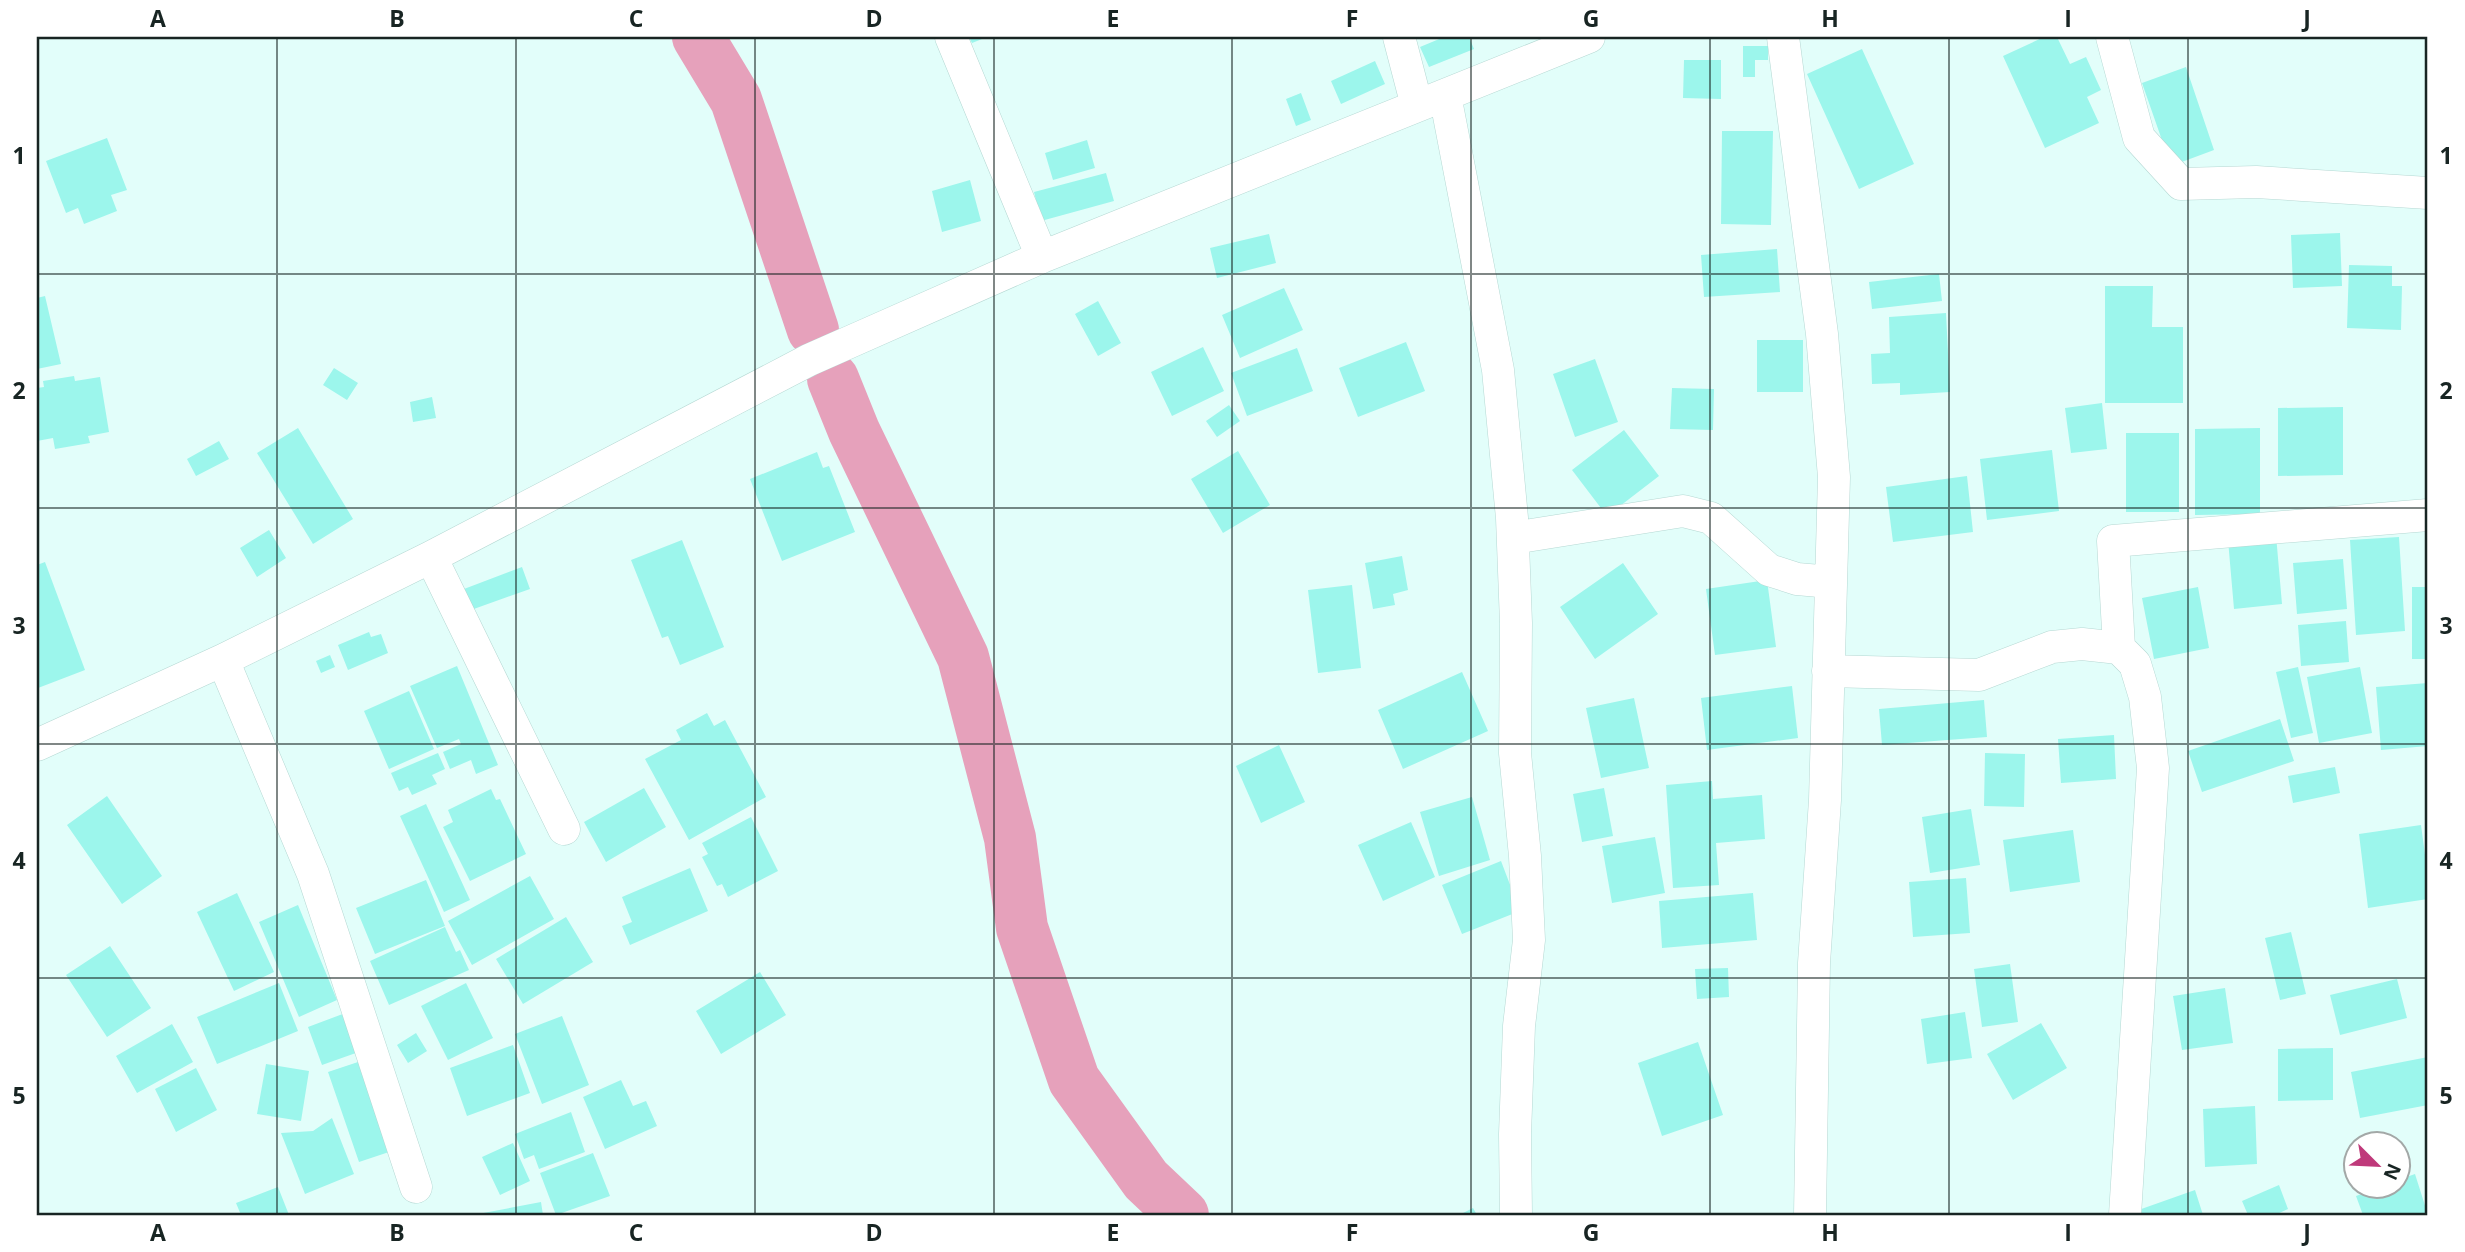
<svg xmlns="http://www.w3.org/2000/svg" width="2465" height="1252" font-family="'Open Sans',sans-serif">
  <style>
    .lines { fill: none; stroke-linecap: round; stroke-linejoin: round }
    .river { stroke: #e6a1bb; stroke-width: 52 }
    .building { fill: #9cf6ec }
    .minor-casing { stroke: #b5d8d3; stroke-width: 33 }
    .minor { stroke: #fff; stroke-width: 32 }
    .grid { fill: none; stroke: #182523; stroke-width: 2; stroke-opacity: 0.55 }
    .neatline { fill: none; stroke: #182523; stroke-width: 2.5 }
    .grid-label { font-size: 23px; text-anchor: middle; font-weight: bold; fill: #182523 }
  </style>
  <rect width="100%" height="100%" fill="#e2fefa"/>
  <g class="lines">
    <path class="river" d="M698 37 736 100 813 330
      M833 379 854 431 963 657 1010 838 1022 928 1074 1080 1146 1180 1183 1215"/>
  </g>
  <path class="building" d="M969 37H987L972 43Z
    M1444 37H1469L1474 49 1429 67 1420 47Z
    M2044 37H2057L2070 64 2086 57 2101 90 2087 97 2099 123 2045 148 2003 56Z
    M1743 46H1768V60H1755V77H1743Z
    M1862 49 1914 164 1859 189 1807 74Z
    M1684 60H1721V99L1683 98Z
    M1375 61 1385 84 1341 104 1331 81Z
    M2186 67 2214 150 2171 166 2142 83Z
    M1301 93 1311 120 1296 126 1286 99Z
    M1722 131H1773L1771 225 1721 224Z
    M107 138 127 190 111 195 117 211 84 224 78 208 66 213 46 161Z
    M1087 140 1095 168 1053 180 1045 153Z
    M1106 173 1114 201 1041 221 1034 192Z
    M970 180 981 221 942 232 932 191Z
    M2340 233 2342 286 2293 288 2291 235Z
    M1269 234 1276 263 1217 278 1210 248Z
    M1777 249 1780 292 1704 297 1701 255Z
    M2349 265 2392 266V286H2402L2401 330 2347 328Z
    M1939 274 1942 301 1872 309 1869 282Z
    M2105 286H2153L2152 327H2183V403H2105Z
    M1284 288 1303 330 1240 358 1222 315Z
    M45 296 61 364 37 369V298Z
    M1098 301 1121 343 1098 356 1075 314Z
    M1946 313 1950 392 1900 395V383L1872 384 1871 354 1890 353 1889 317Z
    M1757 340H1803V392H1757Z
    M1406 342 1425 391 1358 417 1339 368Z
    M1203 347 1224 391 1172 416 1151 372Z
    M1297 348 1313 391 1247 416 1231 373Z
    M1595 359 1618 422 1575 437 1553 374Z
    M334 368 358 383 347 400 323 385Z
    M74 376 75 381 100 377 109 432 88 436 90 443 55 449 53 438 37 441V388L44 387 43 381Z
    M1672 388 1714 389 1713 430 1670 429Z
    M432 397 436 418 413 422 410 402Z
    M2102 403 2107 449 2071 453 2065 408Z
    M1229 405 1240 421 1217 437 1206 421Z
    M2343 407V475L2278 476V408Z
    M298 428 353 519 313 544 257 453Z
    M2260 428V514L2195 515V429Z
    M1624 430 1659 476 1607 516 1572 470Z
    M2126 433H2179V512H2126Z
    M219 441 229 459 196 476 187 459Z
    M2052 450 2059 511 1987 520 1980 459Z
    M1238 451 1270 505 1223 533 1191 479Z
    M817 452 823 468 829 466 855 532 782 561 750 479Z
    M1967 476 1973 532 1893 542 1886 487Z
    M269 530 286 558 257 577 240 548Z
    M2276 535 2282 604 2234 609 2228 540Z
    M2399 537 2405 631 2356 635 2350 540Z
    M682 540 724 647 680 665 668 636 662 638 631 560Z
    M1402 556 1408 590 1393 594 1395 605 1373 609 1365 563Z
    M2343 559 2347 609 2297 614 2293 563Z
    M45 562 85 670 38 688 37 565Z
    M1623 563 1658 614 1595 659 1560 607Z
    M522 567 530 589 471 610 464 589Z
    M1767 580 1776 647 1715 655 1706 589Z
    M1352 585 1361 668 1318 673 1308 590Z
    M2198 587 2209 648 2154 659 2142 598Z
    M2412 587H2428V659H2412Z
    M2346 621 2349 662 2301 666 2298 625Z
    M369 632 371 637 381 634 388 653 348 670 338 645Z
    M330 655 335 667 321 673 316 661Z
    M457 666 498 765 476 774 471 760 450 769 443 752 461 744 459 739 437 748 410 686Z
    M2298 667 2313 733 2291 738 2276 672Z
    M2360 667 2372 733 2319 743 2307 677Z
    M1462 672 1488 731 1403 769 1378 710Z
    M2428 683V746L2381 750 2376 687Z
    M1792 686 1798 738 1707 750 1701 698Z
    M409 691 434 749 389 769 364 711Z
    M1634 698 1649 768 1601 778 1586 708Z
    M1984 700 1987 737 1882 745 1879 709Z
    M707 713 714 726 725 720 766 797 689 840 645 759 681 740 676 730Z
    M2280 719 2294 761 2202 792 2188 751Z
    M2114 735 2116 779 2061 783 2058 739Z
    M1279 745 1305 802 1261 823 1236 766Z
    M438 753 445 769 432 775 437 784 412 795 408 787 399 791 391 773Z
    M1985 753 2025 754 2024 807 1984 806Z
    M2335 767 2340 793 2293 803 2288 776Z
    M1712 781 1713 799 1762 795 1765 839 1716 843 1719 885 1673 888 1666 785Z
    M644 788 666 827 606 862 584 822Z
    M1604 788 1613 836 1582 842 1573 794Z
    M491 789 496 800 500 799 526 854 470 881 443 827 453 822 448 810Z
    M107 796 162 876 122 904 67 825Z
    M1472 797 1490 860 1439 876 1420 812Z
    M426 804 470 900 444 912 400 816Z
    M1971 809 1980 865 1930 873 1922 817Z
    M751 817 778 871 728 897 722 884 717 886 702 857 708 854 702 843Z
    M1411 822 1435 877 1383 901 1358 845Z
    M2421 825 2428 877V899L2368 908 2359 834Z
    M2073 830 2080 882 2010 892 2003 840Z
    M1655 837 1665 893 1612 903 1602 846Z
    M1501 861 1520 911 1462 934 1442 885Z
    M690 868 708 911 630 945 622 926 632 922 622 897Z
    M530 876 554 919 472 965 448 921Z
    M1966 878 1970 933 1913 937 1909 882Z
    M426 880 445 926 375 954 356 908Z
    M237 893 274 972 234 991 197 912Z
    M1753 893 1757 940 1662 948 1659 901Z
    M298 905 337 1000 299 1017 259 922Z
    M566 917 593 962 523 1004 496 959Z
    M445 927 456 952 460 950 469 970 389 1005 370 961Z
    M2291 932 2306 994 2280 1000 2265 938Z
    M110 946 151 1008 107 1037 66 975Z
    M2010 964 2018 1022 1982 1027 1974 969Z
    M1728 968 1729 997 1697 999 1695 969Z
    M760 972 786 1015 721 1054 696 1011Z
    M2397 979 2407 1018 2340 1035 2330 995Z
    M279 983 298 1031 217 1064 197 1017Z
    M466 983 493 1038 448 1060 421 1006Z
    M2225 988 2233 1043 2182 1050 2173 996Z
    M356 1009 370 1048 322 1065 308 1027Z
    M1965 1012 1972 1058 1927 1064 1921 1019Z
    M562 1016 589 1085 542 1104 515 1034Z
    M2041 1023 2067 1068 2013 1100 1987 1054Z
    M172 1024 193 1062 137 1093 116 1056Z
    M416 1033 427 1051 408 1063 397 1045Z
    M1698 1042 1723 1115 1662 1136 1638 1063Z
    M513 1045 530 1093 467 1116 450 1068Z
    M2333 1048V1100L2278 1101V1049Z
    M2428 1057V1105L2360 1118 2351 1072Z
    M370 1058 401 1148 359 1162 328 1072Z
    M266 1064 309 1071 301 1121 257 1114Z
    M196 1068 217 1110 176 1132 155 1089Z
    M621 1080 633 1106 646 1101 657 1126 605 1149 583 1097Z
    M2255 1106 2257 1164 2205 1167 2203 1109Z
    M571 1112 585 1152 539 1169 534 1155 524 1159 515 1134Z
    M332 1118 354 1174 305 1194 281 1133 313 1131Z
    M513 1143 530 1181 500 1195 482 1157Z
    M593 1153 610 1196 556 1215 540 1173Z
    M2415 1174 2428 1215H2363L2356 1196 2384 1186H2398V1180Z
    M2279 1185 2288 1209 2275 1215H2248L2242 1201Z
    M278 1187 289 1215H241L236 1203Z
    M2195 1190 2203 1215H2131L2130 1213Z
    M541 1202 543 1215H478V1214Z
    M1473 1208 1477 1215H1459Z"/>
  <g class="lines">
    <defs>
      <path id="minor" d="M951 37 1042 257
        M1399 37 1417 106
        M1783 37 1822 334 1834 477 1825 800 1814 963 1810 1215
        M2112 37 2139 138 2181 184 2256 182 2428 193
        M1445 95 1498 370 1512 518 1516 623 1515 753 1525 856 1529 940 1519 1026 1515 1134 1516 1215
        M1513 538 1683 511 1711 518 1769 570 1797 579 1831 582
        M431 557 564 829
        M2119 648 2113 541 2428 515
        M223 660 313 874 416 1187
        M1828 671 1979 675 2052 647 2082 644 2119 648 2135 664 2145 697 2153 768 2125 1215
        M37 745 223 660 431 557 809 360 1042 257 1589 37"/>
    </defs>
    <use href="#minor" class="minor-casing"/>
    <use href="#minor" class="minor"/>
  </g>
  <path class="grid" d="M277 37V1215M516 37V1215M755 37V1215M994 37V1215M1232 37V1215M1471 37V1215M1710 37V1215M1949 37V1215M2188 37V1215M37 274H2428M37 508H2428M37 744H2428M37 978H2428"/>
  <rect width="2465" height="1252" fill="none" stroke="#ffffff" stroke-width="77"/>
  <g transform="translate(2377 1165) rotate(114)"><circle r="33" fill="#ffffff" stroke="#a3a8a7" stroke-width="2"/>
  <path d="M0-5L12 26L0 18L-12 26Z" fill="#bf397a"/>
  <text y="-10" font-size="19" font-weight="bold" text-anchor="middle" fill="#182523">N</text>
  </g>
  <rect x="38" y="38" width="2388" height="1176" class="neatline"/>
  <g class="grid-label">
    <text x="158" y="27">A</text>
    <text x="397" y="27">B</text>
    <text x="636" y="27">C</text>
    <text x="874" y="27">D</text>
    <text x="1113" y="27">E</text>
    <text x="1352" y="27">F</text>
    <text x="1591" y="27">G</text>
    <text x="1830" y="27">H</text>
    <text x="2068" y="27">I</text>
    <text x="2307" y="27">J</text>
    <text x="19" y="164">1</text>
    <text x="2446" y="164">1</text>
    <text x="19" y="399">2</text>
    <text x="2446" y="399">2</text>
    <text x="19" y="634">3</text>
    <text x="2446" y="634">3</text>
    <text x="19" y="869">4</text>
    <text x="2446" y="869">4</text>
    <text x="19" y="1104">5</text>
    <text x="2446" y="1104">5</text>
    <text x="158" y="1241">A</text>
    <text x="397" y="1241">B</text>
    <text x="636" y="1241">C</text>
    <text x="874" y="1241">D</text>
    <text x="1113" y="1241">E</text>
    <text x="1352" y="1241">F</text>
    <text x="1591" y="1241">G</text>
    <text x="1830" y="1241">H</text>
    <text x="2068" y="1241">I</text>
    <text x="2307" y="1241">J</text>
  </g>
</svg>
